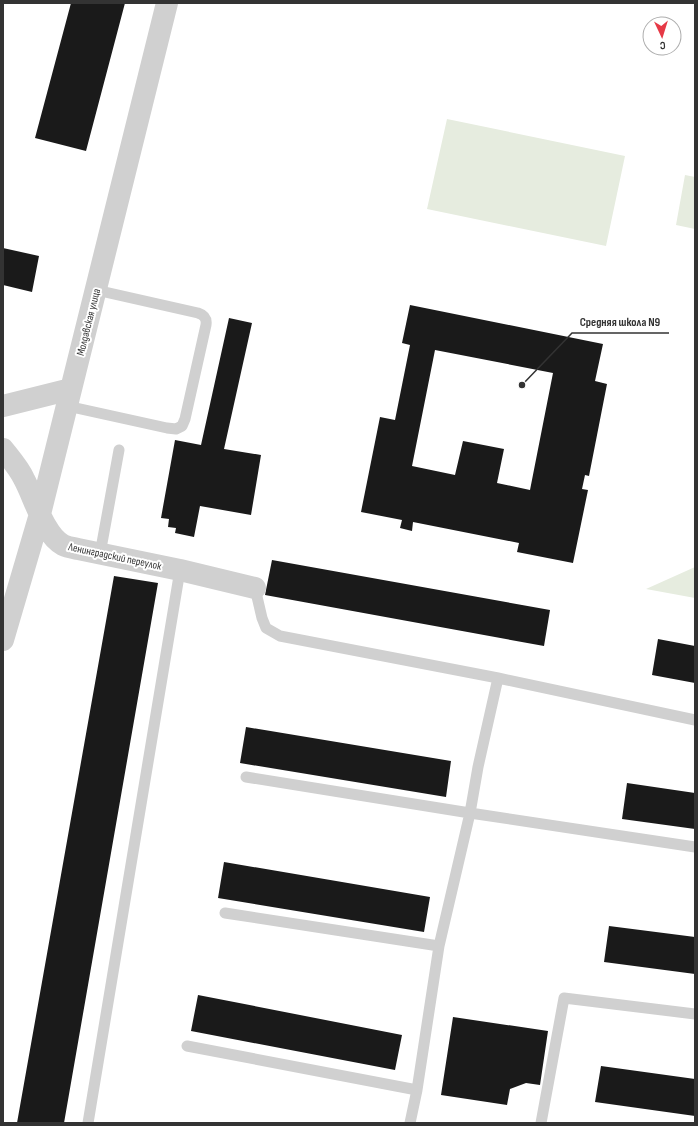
<svg xmlns="http://www.w3.org/2000/svg" width="698" height="1126" font-family="'Sofia Sans Condensed',sans-serif">
  <style>
    .green { fill: #e6ecdf }
    .building { fill: #1a1a1a; fill-rule: evenodd }
    .lines { fill: none; stroke-linecap: round; stroke-linejoin: round }
    .service { stroke: #d0d0d0; stroke-width: 11 }
    .minor { stroke: #d0d0d0; stroke-width: 22 }
    .labels { text-anchor: middle; stroke-width: 4; stroke-linejoin: round; paint-order: stroke }
    .street-label { font-size: 11px; fill: #333; stroke: #fff }
    .leader { fill: none; stroke: #333; stroke-width: 1.5 }
    .callout-dot { fill: #333; stroke: #fff; stroke-width: 1.5 }
    .callout-label { font-size: 12px; text-anchor: middle; font-weight: bold; fill: #333; stroke: #fff; stroke-width: 4; stroke-linejoin: round; paint-order: stroke }
  </style>
  <rect width="100%" height="100%" fill="#fff"/>
  <path class="green" d="M447 119 625 156 606 246 427 209Z
    M685 175 695 177V229L676 225Z
    M695 567V598L646 589Z"/>
  <path class="building" d="M71 3H125L86 151 35 138Z
    M3 248 39 256 32 292 3 285Z
    M410 305 603 344 595 381 607 384 589 476 585 475 582 489 588 490 573 563 517 552 519 543 413 522 412 531 400 528 402 520 361 512 380 417 395 420 410 345 402 343ZM435 350 553 373 530 490 497 483 504 449 463 441 455 475 412 466Z
    M229 318 252 323 224 449 261 455 251 515 200 506 194 537 175 533 176 528 168 527 169 519 161 518 175 440 201 445Z
    M272 560 550 610 544 646 265 595Z
    M114 576 158 583 64 1123H17Z
    M658 639 695 646V683L652 675Z
    M246 727 451 761 446 797 240 763Z
    M627 783 695 793V829L622 819Z
    M224 862 430 897 424 932 218 898Z
    M609 926 695 937V974L604 962Z
    M198 995 402 1035 395 1070 191 1031Z
    M453 1017 548 1031 540 1085 526 1083 510 1089 507 1105 441 1095Z
    M601 1066 695 1079V1116L595 1102Z"/>
  <g class="lines">
    <path class="service" d="M67 406 167 428 176 429 182 426 185 419 206 325C207 318 204 315 198 313L96 290
      M100 554 119 450
      M255 588 262 618 266 628 280 636 498 678 695 720
      M246 777 470 813 695 847
      M225 913 439 946
      M187 1046 417 1090
      M88 1123 180 570
      M410 1123 417 1090 439 946 470 813 478 767 498 678
      M541 1123 564 998 695 1014"/>
    <path class="minor" d="M3 406 71 389
      M3 449C10 458 19 468 24 479 34 497 44 535 63 545 67 547 73 548 78 549L180 570 255 588
      M3 640 40 514 167 3"/>
  </g>
  <g class="labels">
    <g class="street-label">
      <text transform="translate(88 322) rotate(-76)" y="4">Молдавская улица</text>
      <text transform="translate(115 556) rotate(12)" y="4">Ленинградский переулок</text>
    </g>
  </g>
  <path class="leader" d="M522 385L572 333H669"/>
  <circle class="callout-dot" cx="522" cy="385" r="4"/>
  <g class="callout-label">
    <text x="620" y="326">Средняя школа N9</text>
  </g>
  <rect width="698" height="1126" fill="none" stroke="#333333" stroke-width="8"/>
  <g transform="translate(662 36) rotate(176)"><circle r="19" fill="#ffffff" stroke="#adadad"/>
  <path d="M0-3L7 15L0 10L-7 15Z" fill="#e63946"/>
  <text y="-6" font-size="11" font-weight="bold" text-anchor="middle" fill="#333333">С</text>
  </g>
</svg>
